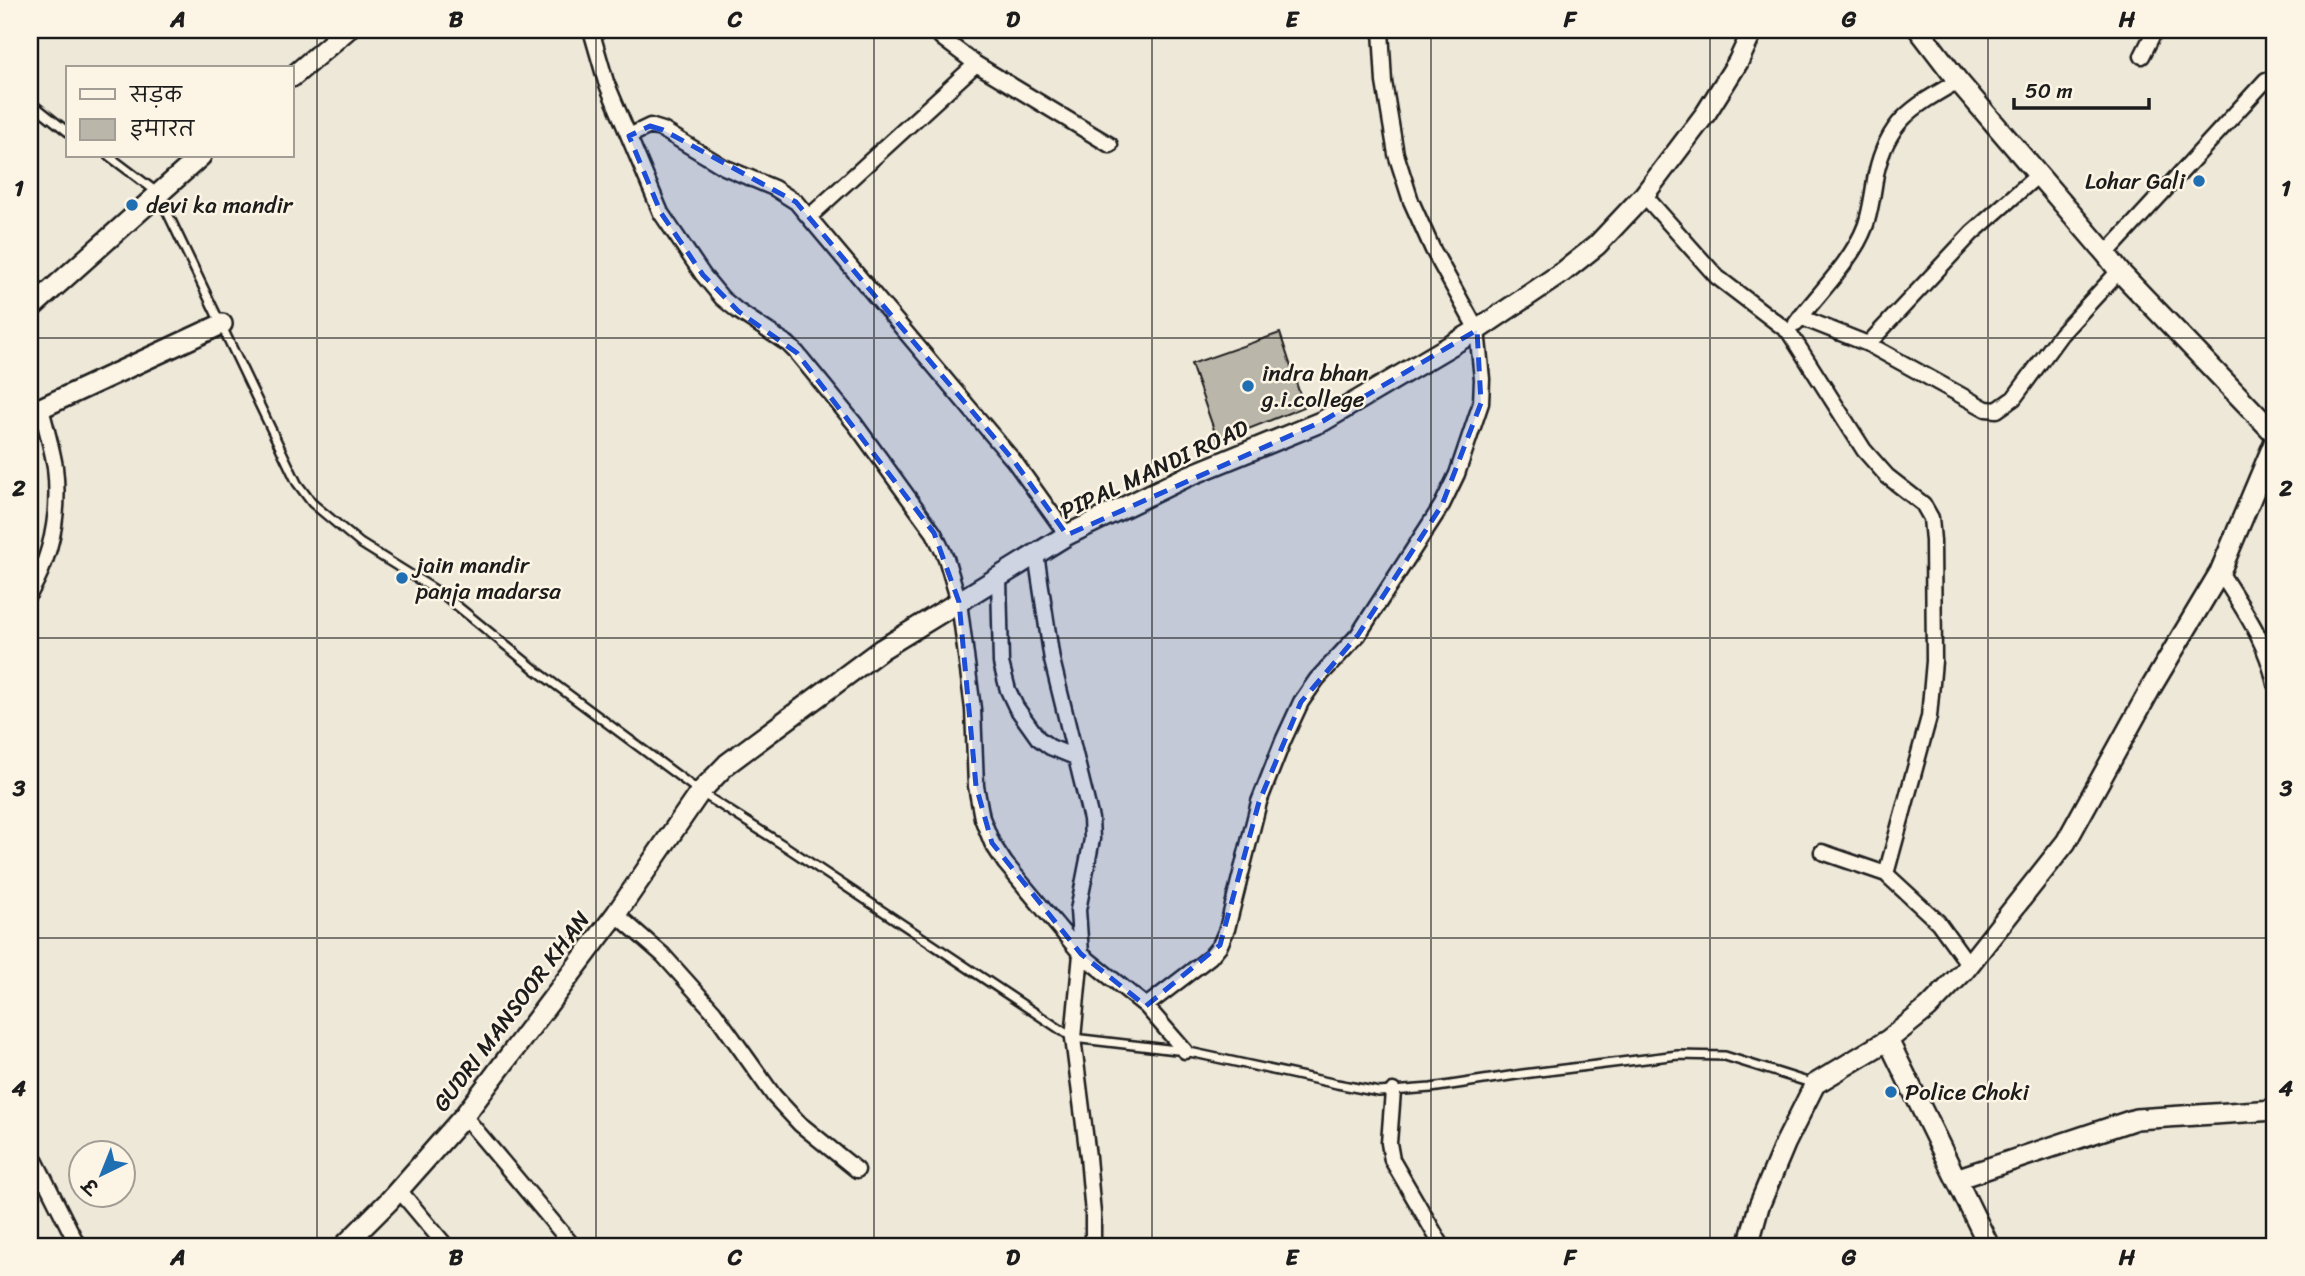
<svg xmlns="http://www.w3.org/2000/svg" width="2305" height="1276" font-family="Sriracha,'Playpen Sans Deva',sans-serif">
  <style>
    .building { fill: #bab6aa; stroke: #1c1c1c; stroke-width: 2 }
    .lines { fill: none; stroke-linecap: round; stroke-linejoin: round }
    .service-casing { stroke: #1c1c1c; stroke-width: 12 }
    .minor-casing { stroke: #1c1c1c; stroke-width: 19 }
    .tertiary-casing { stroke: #1c1c1c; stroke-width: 24 }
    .service { stroke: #fcf5e5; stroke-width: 7 }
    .minor { stroke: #fcf5e5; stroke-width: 14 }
    .tertiary { stroke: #fcf5e5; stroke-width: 19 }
    .marked { fill: #1d4ed8; fill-opacity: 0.2; stroke: #1d4ed8; stroke-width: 5; stroke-dasharray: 14 9; stroke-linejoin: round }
    .grid { fill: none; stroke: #1c1c1c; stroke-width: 2; stroke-opacity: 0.55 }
    .poi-dot { fill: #1f6fb2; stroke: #fcf5e5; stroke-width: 2.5 }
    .labels { text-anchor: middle; stroke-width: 5; stroke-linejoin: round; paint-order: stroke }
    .poi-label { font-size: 23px; fill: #1c1c1c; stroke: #fcf5e5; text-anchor: start }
    .street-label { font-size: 23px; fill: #1c1c1c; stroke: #fcf5e5 }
    .neatline { fill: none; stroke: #1c1c1c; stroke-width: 2.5 }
    .grid-label { font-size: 23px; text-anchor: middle; font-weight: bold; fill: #1c1c1c }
  </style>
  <rect width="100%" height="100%" fill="#eee8d9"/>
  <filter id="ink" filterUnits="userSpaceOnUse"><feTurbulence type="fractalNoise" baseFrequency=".0143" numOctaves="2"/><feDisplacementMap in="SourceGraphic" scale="14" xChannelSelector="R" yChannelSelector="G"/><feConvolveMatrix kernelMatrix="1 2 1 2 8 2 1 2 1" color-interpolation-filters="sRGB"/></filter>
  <g filter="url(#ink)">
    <path class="building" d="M1280 333 1304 407 1218 441 1191 364Z"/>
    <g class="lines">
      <defs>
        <path id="service" d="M30 102 68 132
          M109 156 158 193 297 483 312 503 360 543 445 596 537 671 700 792 788 848 1073 1038 1185 1051 1337 1084 1379 1092 1431 1088 1523 1074 1678 1055 1725 1056 1814 1084"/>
        <path id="minor" d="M591 30 606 82 661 213 703 275 722 298 738 311 788 344 797 353 855 424 934 533 946 558 959 602 973 709 976 786 982 818 992 843 1005 863 1081 954 1146 1006 1185 1051
          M934 30 943 39 976 64 1110 145
          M2142 56 2155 30
          M629 136 650 126 663 130 724 167 774 188 796 202 1014 461 1067 535
          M1644 195 1717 277 1789 332 1864 450 1887 476 1923 504 1931 518 1933 541 1934 661 1929 717 1886 874
          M809 217 976 64
          M2106 254 2266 80 2275 79
          M1800 317 1868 344 1986 409 1997 410 2014 398 2061 334 2119 271
          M1796 323C1818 294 1852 261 1865 227 1871 211 1873 191 1876 174 1888 120 1913 107 1958 81
          M1868 344 1972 233 2038 175
          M1036 554 1052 660 1091 819 1092 839 1078 910 1081 954 1073 1038 1088 1157 1093 1214V1246
          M2220 572C2243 609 2266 640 2275 684
          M999 578 1001 663 1008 690 1016 707 1038 738 1050 747 1075 757
          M30 593C52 555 60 511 55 467 52 448 46 428 41 408
          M1822 852 1886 874 1938 922 1969 965
          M616 914 663 955 714 1012 774 1096 800 1124 857 1170
          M1146 1006 1210 957 1220 945 1227 929 1259 802 1283 741 1301 702 1317 679 1358 635 1442 505 1457 474 1481 403 1482 379 1477 330 1433 250 1411 201 1396 154 1384 82 1381 30
          M1393 1091 1389 1143 1392 1160 1442 1246
          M464 1116 573 1246
          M30 1150 78 1246
          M30 1186 44 1179
          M399 1190 446 1246"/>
        <path id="tertiary" d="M1919 30 1958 81 2106 254 2119 271 2275 434
          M292 77 347 30
          M30 309 201 156
          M30 413 222 324
          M1888 1040 1989 1246
          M1956 1179 2136 1119 2275 1110
          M344 1246 389 1201 464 1116 616 914 700 792 727 764 882 649 1067 535 1186 477 1323 421 1477 330 1563 272 1597 245 1644 195 1706 113 1738 62 1753 30
          M1748 1246 1759 1206 1785 1144 1815 1084 1888 1040 1928 1008 1964 971 2066 842 2152 686 2220 572 2275 441"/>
      </defs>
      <use href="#service" class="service-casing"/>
      <use href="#minor" class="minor-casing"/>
      <use href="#tertiary" class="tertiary-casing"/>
      <use href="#service" class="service"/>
      <use href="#minor" class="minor"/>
      <use href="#tertiary" class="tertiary"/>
    </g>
  </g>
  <path class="marked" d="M650 126 663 130 796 202 1014 461 1067 535 1323 421 1477 330 1481 403 1442 505 1358 635 1301 702 1259 802 1220 945 1146 1006 1081 954 992 843 976 786 959 602 934 533 797 353 738 311 703 275 661 213 629 136Z"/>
  <path class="grid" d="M317 30V1246M596 30V1246M874 30V1246M1152 30V1246M1431 30V1246M1710 30V1246M1988 30V1246M30 338H2275M30 638H2275M30 938H2275"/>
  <g class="poi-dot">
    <circle cx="2199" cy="181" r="7"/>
    <circle cx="132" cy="205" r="7"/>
    <circle cx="1248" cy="386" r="7"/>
    <circle cx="402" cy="578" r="7"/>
    <circle cx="1891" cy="1092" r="7"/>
  </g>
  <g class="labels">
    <g class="poi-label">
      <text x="2185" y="189" text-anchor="end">Lohar Gali</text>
      <text x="146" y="213">devi ka mandir</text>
      <text x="1262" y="381">indra bhan<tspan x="1262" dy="26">g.i.college</tspan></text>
      <text x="416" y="573">jain mandir<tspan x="416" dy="26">panja madarsa</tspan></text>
      <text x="1905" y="1100">Police Choki</text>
    </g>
    <g class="street-label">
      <text transform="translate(1154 469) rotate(-25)" y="8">PIPAL MANDI ROAD</text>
      <text transform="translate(511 1011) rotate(-53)" y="8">GUDRI MANSOOR KHAN</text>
    </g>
  </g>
  <rect width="2305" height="1276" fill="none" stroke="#fcf5e5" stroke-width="77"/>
  <rect x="66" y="66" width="228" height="91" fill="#fcf5e5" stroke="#a29e95" stroke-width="2"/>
  <rect x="80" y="89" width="35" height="10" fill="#fcf5e5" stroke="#a29e95" stroke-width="2"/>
  <text x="130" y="102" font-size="21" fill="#1c1c1c">सड़क</text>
  <rect x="80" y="119" width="35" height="21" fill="#bab6aa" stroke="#a29e95" stroke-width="2"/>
  <text x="130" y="136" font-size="21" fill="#1c1c1c">इमारत</text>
  <g transform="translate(102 1174) rotate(223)"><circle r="33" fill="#fcf5e5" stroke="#a29e95" stroke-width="2"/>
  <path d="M0-5L12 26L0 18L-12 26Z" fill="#1f6fb2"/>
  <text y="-10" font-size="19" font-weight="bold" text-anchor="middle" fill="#1c1c1c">उ</text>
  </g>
  <path d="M2014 98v10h135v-10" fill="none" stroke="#1c1c1c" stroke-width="3.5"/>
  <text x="2025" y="98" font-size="21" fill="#1c1c1c" stroke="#fcf5e5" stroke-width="5" paint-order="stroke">50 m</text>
  <rect x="38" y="38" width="2228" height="1200" class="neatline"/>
  <g class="grid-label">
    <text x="178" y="27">A</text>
    <text x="456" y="27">B</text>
    <text x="735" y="27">C</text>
    <text x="1013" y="27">D</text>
    <text x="1292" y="27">E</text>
    <text x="1570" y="27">F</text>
    <text x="1849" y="27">G</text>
    <text x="2127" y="27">H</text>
    <text x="19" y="196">1</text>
    <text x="2286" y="196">1</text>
    <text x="19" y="496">2</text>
    <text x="2286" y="496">2</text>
    <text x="19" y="796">3</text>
    <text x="2286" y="796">3</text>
    <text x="19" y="1096">4</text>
    <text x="2286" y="1096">4</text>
    <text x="178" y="1265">A</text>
    <text x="456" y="1265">B</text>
    <text x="735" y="1265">C</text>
    <text x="1013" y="1265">D</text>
    <text x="1292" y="1265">E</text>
    <text x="1570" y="1265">F</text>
    <text x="1849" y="1265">G</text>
    <text x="2127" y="1265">H</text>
  </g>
</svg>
